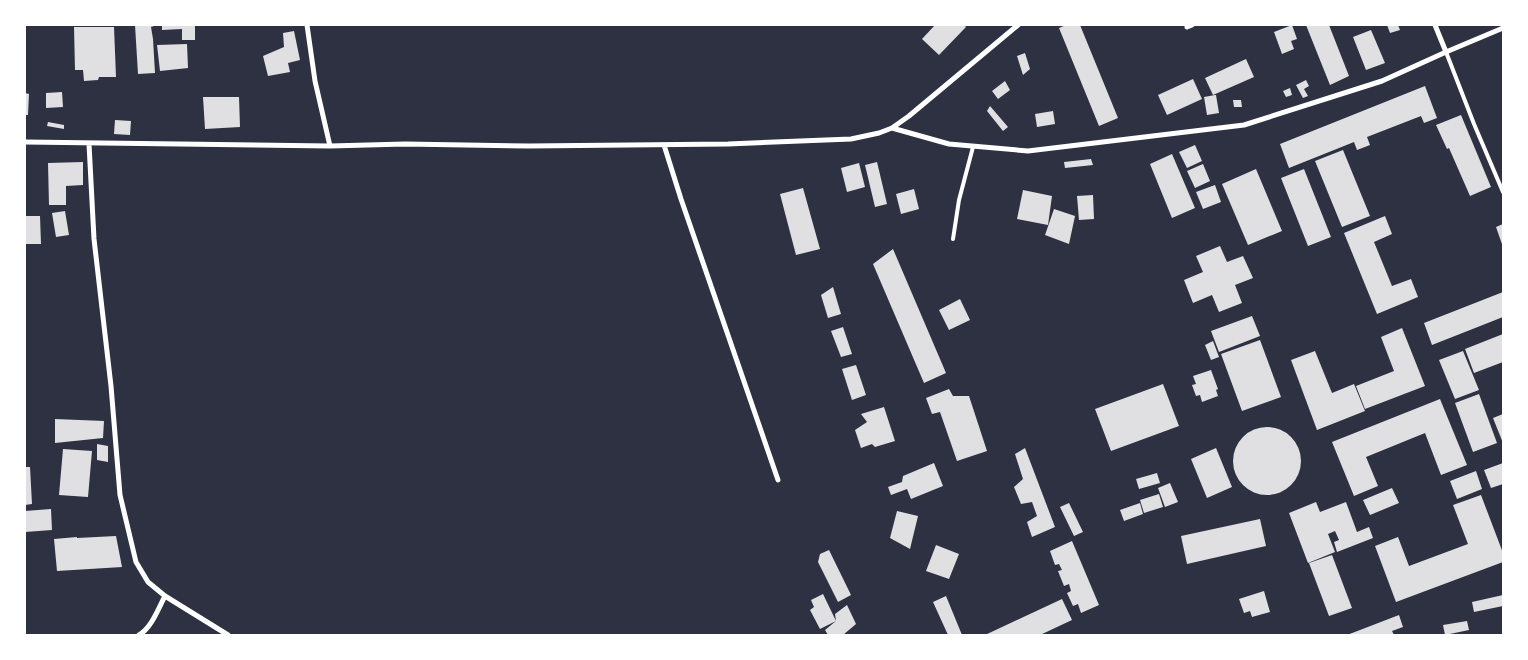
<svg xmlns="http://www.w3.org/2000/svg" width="1528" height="660" font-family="'Roboto Condensed',sans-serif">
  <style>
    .building { fill: #e0e0e3 }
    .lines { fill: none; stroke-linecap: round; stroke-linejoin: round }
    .service { stroke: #fff; stroke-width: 4 }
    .minor { stroke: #fff; stroke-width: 5 }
  </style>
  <rect width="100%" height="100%" fill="#2d3142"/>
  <path class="building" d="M135 25H157L151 27 153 39 155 73 138 74Z
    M162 25H195V40H182V29L162 30Z
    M935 25H964L966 27 939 55 922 39Z
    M1066 25H1080L1118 118 1099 126 1059 28Z
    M1292 25 1297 39 1291 41 1294 49 1282 54 1274 32Z
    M1306 25H1329L1349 76 1330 85Z
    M1387 25H1398L1400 30 1390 33Z
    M74 27H114L116 77H99L98 80 84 81 83 70H75Z
    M1371 30 1385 63 1366 70 1353 37Z
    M294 31 300 60 288 63 290 72 268 76 263 56 284 47 283 33Z
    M187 44 188 68 160 71 157 45Z
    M1025 53 1030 69 1023 75 1017 56Z
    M1246 59 1254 77 1213 95 1205 78Z
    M1193 79 1202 99 1167 115 1158 95Z
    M1306 80 1309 86 1304 89 1308 96 1303 98 1296 85Z
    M1005 81 1010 90 998 99 992 91Z
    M1425 86 1437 118 1424 123 1421 116 1367 137 1370 145 1357 150 1354 142 1289 168 1280 144Z
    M1290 88 1292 95 1286 97 1283 91Z
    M62 92 63 107 46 108V93Z
    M25 93 29 94 28 115H25Z
    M1215 95H1216L1219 113 1207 115 1204 97Z
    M203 97H239L240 127 205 129Z
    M1233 100H1241L1242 107H1234Z
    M990 106 1008 127 1003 131 987 111Z
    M1053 111 1055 124 1037 127 1035 114Z
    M1461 115 1491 187 1470 196 1449 148 1447 149 1436 125Z
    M115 120 131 121 130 135 114 134Z
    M48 122 64 125V129L47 126Z
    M1195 145 1202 161 1187 168 1179 152Z
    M1343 150 1370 216 1342 227 1315 161Z
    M1172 154 1195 208 1172 218 1150 164Z
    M1091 159 1093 165 1065 168 1064 162Z
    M83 162V185L66 186V205H49L48 163Z
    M877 162 887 204 875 207 865 165Z
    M859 163 865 187 847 192 841 168Z
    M1203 164 1210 181 1195 188 1187 171Z
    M1256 169 1282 231 1248 245 1222 184Z
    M1304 169 1331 237 1308 246 1281 178Z
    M1215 185 1221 202 1203 209 1196 192Z
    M803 188 820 249 796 255 780 194Z
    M914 189 919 209 901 214 896 194Z
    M1023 190 1052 196 1048 225 1017 219Z
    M1093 195 1094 219 1079 220 1077 196Z
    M1054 209 1075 216 1069 244 1045 235Z
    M65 211 69 235 56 237 52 213Z
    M25 216H40L41 244H25Z
    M1385 216 1392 234 1374 242 1392 286 1411 279 1418 297 1377 314 1344 233Z
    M1503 224V247L1496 227Z
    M1220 246 1227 262 1243 256 1253 278 1235 285 1242 303 1219 312 1212 295 1193 303 1184 280 1203 272 1196 256Z
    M893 249 946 373 924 383 873 264Z
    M833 287 841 314 828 318 821 295Z
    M1503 292V317L1432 345 1424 323Z
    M960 299 970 320 949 330 939 310Z
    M1252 316 1260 336 1219 352 1211 331Z
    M843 327 852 354 841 357 831 331Z
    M1402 328 1425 386 1365 409 1356 386 1394 371 1381 337Z
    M1503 334V362L1474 373 1465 349Z
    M1260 340 1281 397 1242 411 1221 354Z
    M1213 341 1219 357 1211 360 1205 345Z
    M1315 351 1332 393 1354 384 1365 411 1317 430 1291 360Z
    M1463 351 1479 390 1455 399 1439 360Z
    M856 365 866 395 852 400 842 369Z
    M1211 370 1218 389 1216 390 1218 396 1202 402 1200 395 1196 396 1192 385 1196 384 1193 376Z
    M1163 384 1179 426 1111 451 1095 409Z
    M949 389 953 396H969L987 451 957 461 940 412 932 414 926 398Z
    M1479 394 1497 443 1473 452 1455 403Z
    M1440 399 1467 465 1441 475 1425 433 1366 457 1378 486 1354 496 1332 442Z
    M884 407 895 441 875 447 872 444 861 448 855 430 867 422 861 414Z
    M1503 414V443L1493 418Z
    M55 419 104 421 103 438 55 443Z
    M1233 461a34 34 0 1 1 68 0a34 34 0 1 1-68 0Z
    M97 444 108 446V462L97 460Z
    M1025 448 1055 527 1032 537 1027 522 1037 516 1032 502 1021 504 1014 487 1023 479 1015 454Z
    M1216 448 1232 487 1207 498 1191 459Z
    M63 449 92 451 88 497 59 495Z
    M934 463 943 486 911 499 907 489 891 495 888 487 902 482 903 476Z
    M1503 463V484L1491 488 1484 470Z
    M25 467H30L32 504 25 505Z
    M1476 471 1482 489 1457 499 1450 481Z
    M1157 473 1160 483 1139 489 1136 479Z
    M1170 483 1178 502 1165 507 1158 488Z
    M1392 488 1399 503 1370 515 1363 500Z
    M1159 494 1163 507 1144 513 1140 500Z
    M1481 495 1503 553V562L1396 602 1375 546 1398 537 1409 566 1468 544 1453 505Z
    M1316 502 1320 512 1346 502 1357 532 1369 527 1373 538 1337 552 1334 542 1339 540 1335 531 1328 534 1335 552 1308 563 1289 513Z
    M1069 503 1083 532 1074 536 1060 507Z
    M1140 503 1143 514 1124 521 1120 510Z
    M51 509 52 530 25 532V511Z
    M897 511 918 516 910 549 890 538Z
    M1260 519 1266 546 1187 564 1181 536Z
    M116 536 122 567 57 571 54 539 77 537V538Z
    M1072 541 1099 605 1081 613 1078 604 1073 606 1067 593 1071 591 1069 584 1064 586 1058 571 1062 570 1059 564 1055 565 1050 551Z
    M936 545 959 554 949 579 926 571Z
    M829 550 851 595 838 602 818 562 820 554Z
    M1332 555 1352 608 1329 616 1309 563Z
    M1264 591 1270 612 1252 617 1250 611 1244 613 1239 599Z
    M823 594 836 621 820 629 810 610 814 607 811 600Z
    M1503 595V606L1474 612 1472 602Z
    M946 596 962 635H948L933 602Z
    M1062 599 1072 620 1040 635H985Z
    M847 605 856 624 843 635H828L825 630 836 621 835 614Z
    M1399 615 1403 627 1392 631 1394 635H1347Z
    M1467 621 1469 630 1445 635 1443 625Z"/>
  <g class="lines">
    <path class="service" d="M1446 52 1474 124 1503 192
      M953 239 959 200 973 147"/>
    <path class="minor" d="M307 25 315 81 330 146
      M1187 27 1192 25
      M1446 52 1503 28
      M892 128 949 144 1028 151 1244 125 1382 81 1446 52 1435 25
      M25 142 330 146 405 144 529 146 728 144 851 139 879 133 892 128 909 116 1018 25
      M89 144 94 239 111 386 120 495 136 562 148 582 165 596 228 635
      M664 145 681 199 778 480
      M139 635C152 627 158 609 165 596"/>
  </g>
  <rect width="1528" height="660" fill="none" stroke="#ffffff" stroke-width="52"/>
</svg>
